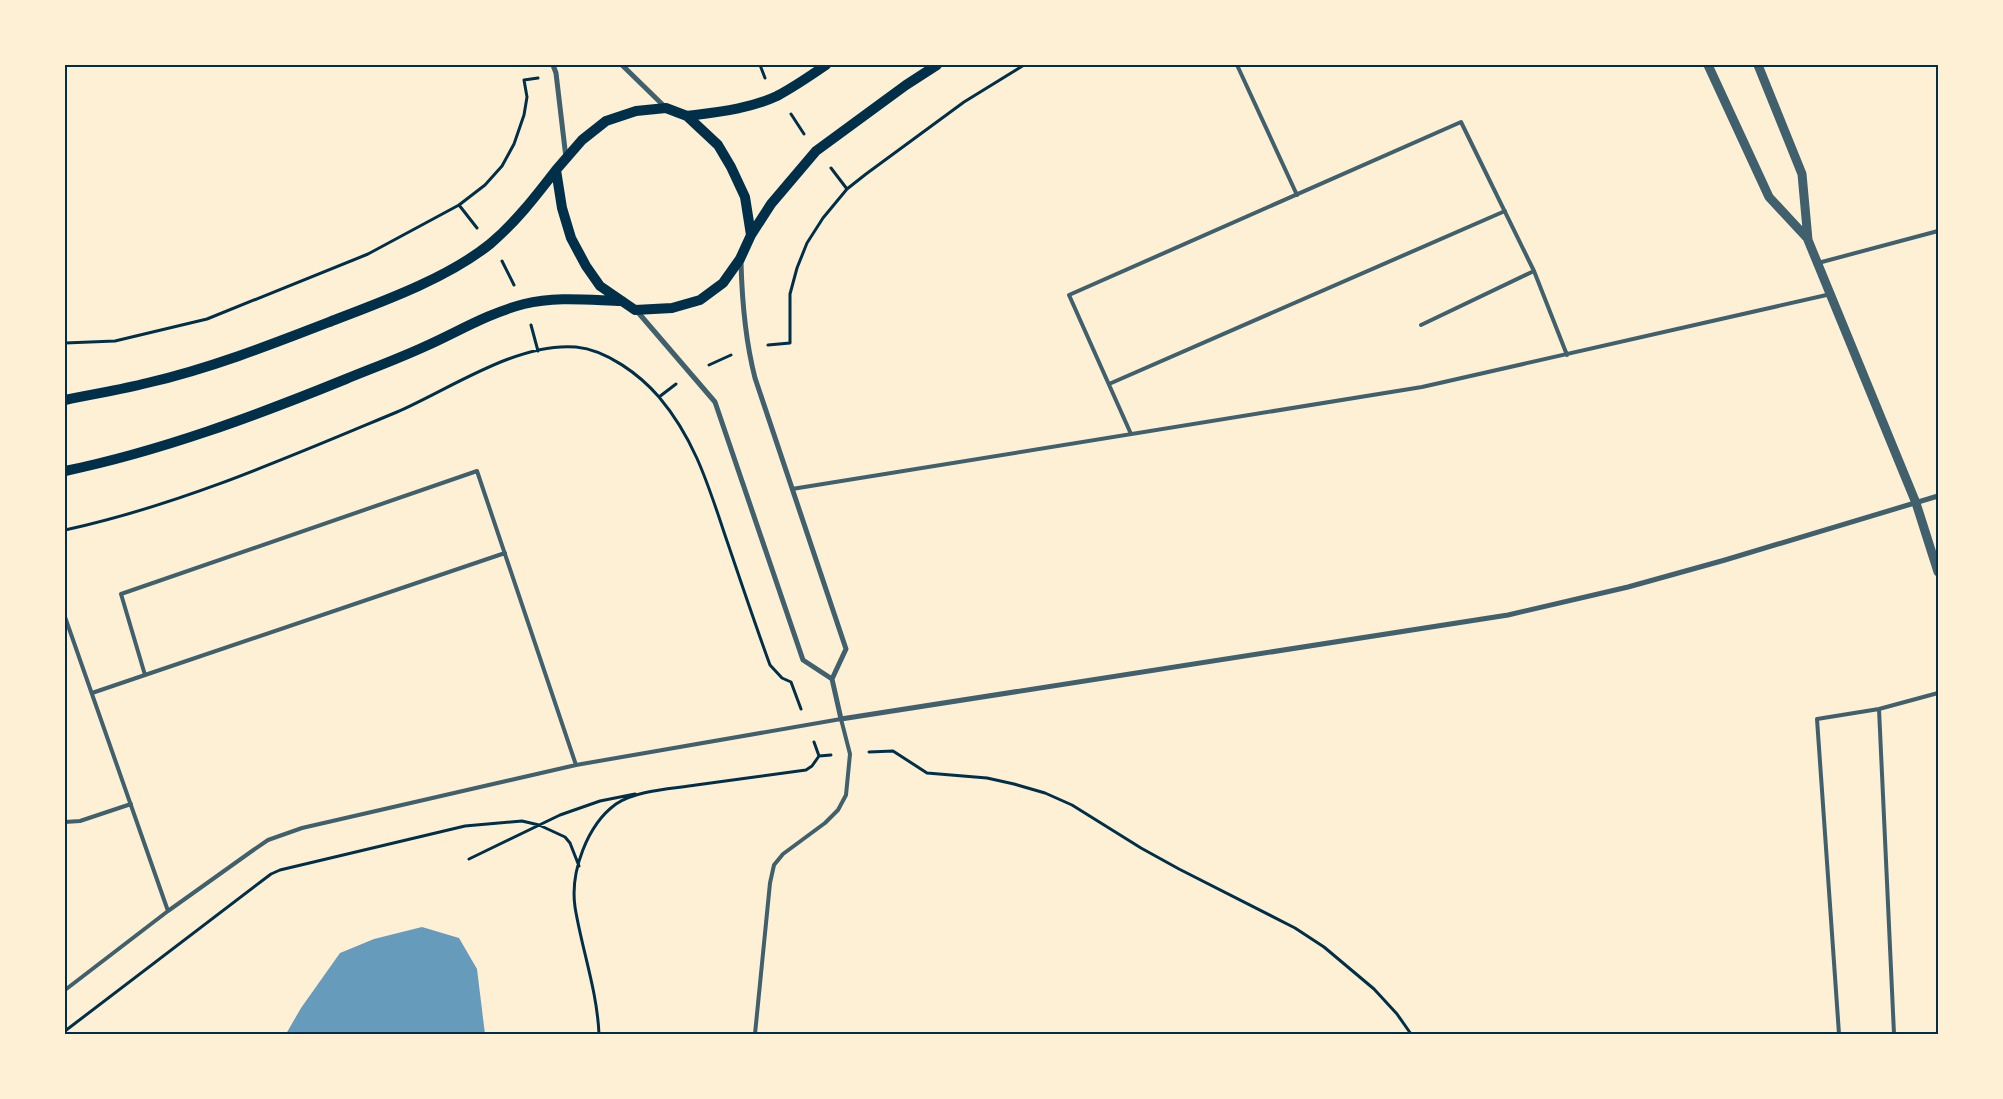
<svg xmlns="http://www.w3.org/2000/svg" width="2003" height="1099" font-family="Signika,sans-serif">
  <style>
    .water { fill: #669bbc }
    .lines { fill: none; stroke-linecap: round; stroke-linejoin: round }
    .path { stroke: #003049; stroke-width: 3 }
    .service { stroke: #3f606c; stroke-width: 4 }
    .minor { stroke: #3f606c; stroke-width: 5 }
    .tertiary { stroke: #3f606c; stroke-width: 9 }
    .secondary { stroke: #003049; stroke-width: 10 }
    .neatline { fill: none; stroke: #003049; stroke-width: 2 }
  </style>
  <rect width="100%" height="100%" fill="#fdf0d5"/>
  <path class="water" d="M422 927 459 938 477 969 485 1034H286L301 1008 340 953 374 939Z"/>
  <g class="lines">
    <path class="path" d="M760 65 765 78
      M791 114 804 134
      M831 168 847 189
      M459 205 477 228
      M502 261 514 285
      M531 325 538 351
      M65 343 115 341 207 319 368 254 459 205 485 185 502 166 514 144 524 115 527 97 524 80 538 78
      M768 345 790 343V294L797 268 807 243 823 218 847 189 866 174 964 102 1024 65
      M709 365 731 355
      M659 397 676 384
      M65 530C180 505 289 457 397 412 450 389 517 342 576 347 607 350 640 375 659 397 696 441 709 488 727 541 741 582 755 624 770 665L782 678 791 682 801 709
      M814 742 819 756
      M869 752 893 751 927 773 987 778 1014 784 1045 793 1072 805 1141 848 1179 869 1295 928 1324 947 1374 989 1397 1014 1411 1034
      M819 756 831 755
      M469 859 560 815 600 801 635 794
      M65 1031 271 874 280 870 465 826 522 821 539 825 565 837 570 843 579 866
      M599 1034C597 990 582 950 575 907 570 872 587 825 616 804 636 790 672 789 696 785 733 780 769 775 806 770L812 766 819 756"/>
    <path class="service" d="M1237 65 1297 195
      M1818 263 1938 231
      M1421 325 1534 271
      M1109 384 1505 211
      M1131 434 1069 295 1461 122 1534 271 1567 355
      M792 489 1422 387 1831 294
      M65 617 168 911
      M145 675 505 553
      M92 693 145 675 121 594 477 471 576 765
      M1879 709 1894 1034
      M65 822 80 821 131 804
      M65 990 168 911 252 851 268 840 302 828 576 765 841 719 850 754 846 795 838 810 825 823 783 854 774 865 770 883 755 1034
      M1839 1034 1817 719 1879 709 1938 693"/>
    <path class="minor" d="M553 65 556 73 566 158
      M622 65 665 107
      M741 262C742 302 745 339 755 378L846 649 832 679 841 719 1508 615 1628 587 1725 560 1938 496
      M636 310 715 402 803 660 832 679"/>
    <path class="tertiary" d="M1708 65 1769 197 1808 239
      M1758 65 1802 174 1808 240 1916 503 1938 572"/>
    <path class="secondary" d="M687 116C718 112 749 109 777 96 794 87 810 76 826 65
      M751 235 745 197 731 167 718 145 687 116 666 108 636 111 606 121 582 140 556 170 562 208 571 238 586 266 600 286 635 310 672 308 700 300 723 283 740 259 751 235 771 204 816 151 906 85 937 65
      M65 400C92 394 120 390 147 383 212 368 275 343 337 319 387 300 449 277 490 244 515 223 536 196 556 170
      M65 471C161 451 255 416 346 379 373 368 400 358 426 346 459 331 489 313 524 304 556 296 589 300 622 301"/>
  </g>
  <rect width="2003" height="1099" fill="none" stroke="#fdf0d5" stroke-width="132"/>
  <rect x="66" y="66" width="1871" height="967" class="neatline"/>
</svg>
